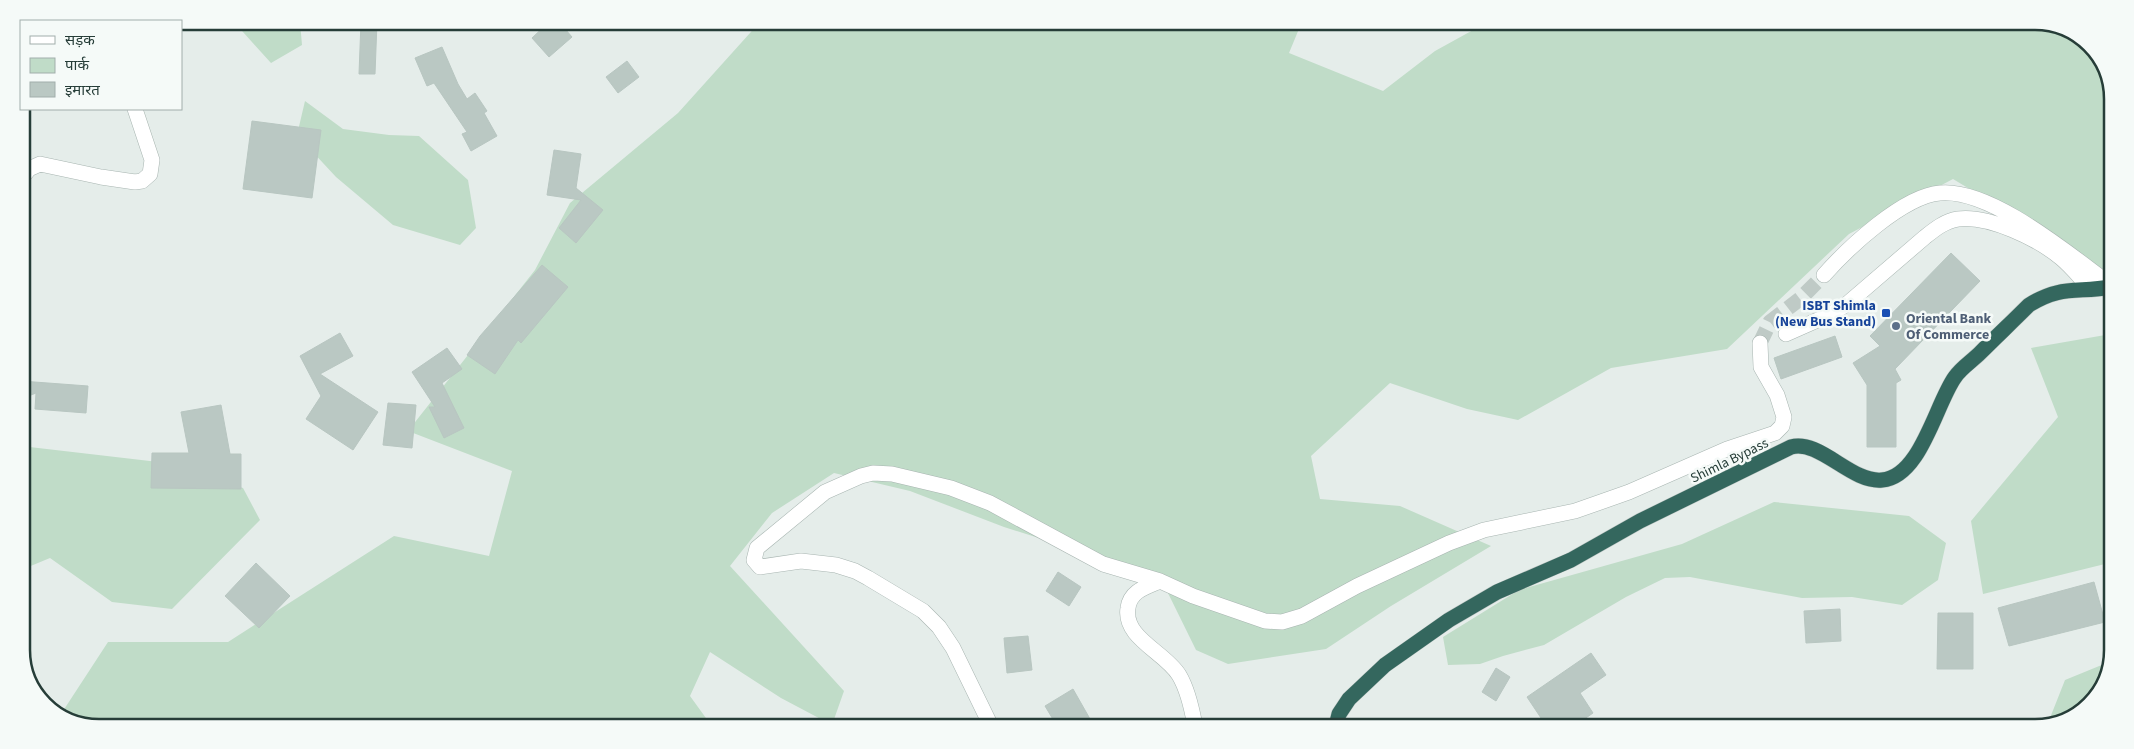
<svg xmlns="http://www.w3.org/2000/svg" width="2134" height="749" font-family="'Source Sans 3','Noto Sans Devanagari',sans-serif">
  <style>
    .green { fill: #c0dcc8 }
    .building { fill: #bac8c3; stroke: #b8c6c1 }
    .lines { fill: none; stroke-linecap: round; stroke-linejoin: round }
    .minor-tunnel { stroke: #bfcac6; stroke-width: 15; stroke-dasharray: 15 8; stroke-linecap: butt }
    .minor-casing { stroke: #a8b5b1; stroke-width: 16 }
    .highway-casing { stroke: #c2c9c7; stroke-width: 16 }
    .minor { stroke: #fff; stroke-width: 15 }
    .highway { stroke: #34675e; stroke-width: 15 }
    .transit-dot { fill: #1a4fb4; stroke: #f5faf8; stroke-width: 2 }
    .service-dot { fill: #5c6f8a; stroke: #f5faf8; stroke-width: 2 }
    .labels { text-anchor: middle; stroke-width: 5; stroke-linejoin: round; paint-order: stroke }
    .transit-label { font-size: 14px; font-weight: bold; fill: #164399; stroke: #f5faf8; text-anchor: end }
    .service-label { font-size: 14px; font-weight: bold; fill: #4e5e75; stroke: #f5faf8; text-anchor: start }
    .street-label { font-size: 14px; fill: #263d38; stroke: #f5faf8 }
    .rim { fill: none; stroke: #263d38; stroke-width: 2.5 }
  </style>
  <rect width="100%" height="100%" fill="#e5edea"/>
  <path class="green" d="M234 22H300L302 45 271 63Z
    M759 23 1301 24 1289 53 1383 91 1435 51 1484 24 2060 25 2097 51 2113 94 2111 274 1953 179 1849 234 1727 349 1611 368 1518 420 1467 409 1390 383 1311 456 1320 499 1400 506 1491 546 1391 606 1326 649 1228 664 1196 650 1165 587 1095 556 1004 527 910 491 834 473 772 513 730 566 844 691 832 725 781 698 710 652 690 696 711 725 74 724 61 714 108 642H228L394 536 489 556 512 471 408 431 535 270 570 203 678 113Z
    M305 101 343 129 389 135 419 136 468 180 476 228 460 245 393 225 336 177 297 135Z
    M2111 334 2109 563 1983 594 1971 521 2058 417 2031 348Z
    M21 446 167 463 243 488 260 520 172 609 112 602 50 558 21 570Z
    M1774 502 1909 516 1946 543 1938 580 1902 605 1852 597 1802 598 1690 577 1665 578 1626 597 1544 645 1503 656 1480 664 1448 665 1443 637 1519 590 1682 544Z
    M2109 662V675L2082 712 2048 723 2065 680Z"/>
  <path class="building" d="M361 22H377L375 74H359Z
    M549 22H559L572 37 549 57 532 38Z
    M442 47 458 84 467 99 475 93 487 111 484 113 497 136 471 151 462 134 467 132 434 83 427 86 415 58Z
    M627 61 639 77 618 93 606 77Z
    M252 121 321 130 312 198 243 189Z
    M554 150 581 154 576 188 603 210 576 243 559 228 581 200 547 195Z
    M1951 253 1980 281 1895 369 1901 380 1896 383V447H1867V385L1853 363 1880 346 1870 336Z
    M542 265 568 287 521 343 518 340 495 374 467 355 480 336Z
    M340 333 353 356 320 374 378 412 353 450 306 419 321 396 300 356Z
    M1835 336 1842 357 1781 379 1774 358Z
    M447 348 462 369 442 383 464 428 444 438 429 407H435L412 372Z
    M21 381 88 386 86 413 35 409 36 393 21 399Z
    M388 403 416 405 412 448 383 445Z
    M221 405 230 454H241V489L151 488 152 453H189L181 412Z
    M256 563 290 596 259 628 225 596Z
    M1058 572 1081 587 1069 606 1046 591Z
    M2094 582 2105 622 2009 646 1998 608Z
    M1840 609 1841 641 1806 643 1804 611Z
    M1938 613H1973V669H1937Z
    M1028 636 1032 670 1007 673 1004 638Z
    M1591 653 1606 675 1580 693 1593 713 1573 727H1547L1527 697Z
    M1496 668 1510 677 1496 701 1482 692Z
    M1073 689 1094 726H1057L1045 706Z"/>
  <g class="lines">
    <path class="minor-tunnel" d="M1760 343 1770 322 1800 299 1824 275"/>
    <defs>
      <path id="minor" d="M21 179 29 169 40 164 101 177 135 182 142 181 150 174 152 160 135 109
        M1824 275C1848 248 1903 196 1940 193 1991 188 2071 256 2111 285
        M1786 334 1829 315 1847 304 1925 237C1935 229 1945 221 1958 219 1989 215 2038 239 2061 258 2072 267 2081 279 2091 289
        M1160 581C1146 587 1130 591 1128 608 1123 638 1165 652 1179 675 1188 690 1192 709 1195 726
        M991 726 953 648 939 627 923 611 868 578 855 571 836 565 801 561 760 567 754 560 757 548 825 492 861 476 873 473 892 474 951 488 990 503 1103 564 1160 581 1193 596 1265 621 1282 622 1302 616 1357 586 1449 543 1484 530 1575 511 1629 492 1727 449 1775 433 1782 426 1784 417 1777 395 1761 367 1760 343"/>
      <path id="highway" d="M1336 726 1339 714 1349 699 1385 665 1449 620 1497 592 1571 560 1640 521 1791 447C1820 439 1851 483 1882 480 1921 477 1936 403 1955 377 1961 368 1972 361 1980 353 1996 337 2013 321 2029 305 2061 285 2077 293 2111 287"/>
    </defs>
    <use href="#minor" class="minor-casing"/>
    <use href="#highway" class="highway-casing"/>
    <use href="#minor" class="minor"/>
    <use href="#highway" class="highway"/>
  </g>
  <rect class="transit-dot" x="1881" y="308" width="10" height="10" rx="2.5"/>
  <circle class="service-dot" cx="1896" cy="326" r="5"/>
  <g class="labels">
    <g class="transit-label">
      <text x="1876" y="310">ISBT Shimla<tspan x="1876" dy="16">(New Bus Stand)</tspan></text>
    </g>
    <g class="service-label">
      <text x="1906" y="323">Oriental Bank<tspan x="1906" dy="16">Of Commerce</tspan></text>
    </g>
    <g class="street-label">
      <text transform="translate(1729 460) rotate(-26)" y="5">Shimla Bypass</text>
    </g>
  </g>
  <path d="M0 0H2134V749H0ZM99 30H2035A69 69 0 0 1 2104 99V650A69 69 0 0 1 2035 719H99A69 69 0 0 1 30 650V99A69 69 0 0 1 99 30Z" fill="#f5faf8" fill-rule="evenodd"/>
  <path class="rim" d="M99 30H2035A69 69 0 0 1 2104 99V650A69 69 0 0 1 2035 719H99A69 69 0 0 1 30 650V99A69 69 0 0 1 99 30Z"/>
  <rect x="20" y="20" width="162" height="90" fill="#f5faf8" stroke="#a2aeab"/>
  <rect x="30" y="36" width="25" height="8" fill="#ffffff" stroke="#a2aeab"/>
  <text x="65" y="45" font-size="15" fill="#263d38">सड़क</text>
  <rect x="30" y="58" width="25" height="15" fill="#c0dcc8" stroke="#a2aeab"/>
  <text x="65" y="70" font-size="15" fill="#263d38">पार्क</text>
  <rect x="30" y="82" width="25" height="15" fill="#bac8c3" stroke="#a2aeab"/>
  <text x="65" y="95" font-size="15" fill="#263d38">इमारत</text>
</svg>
